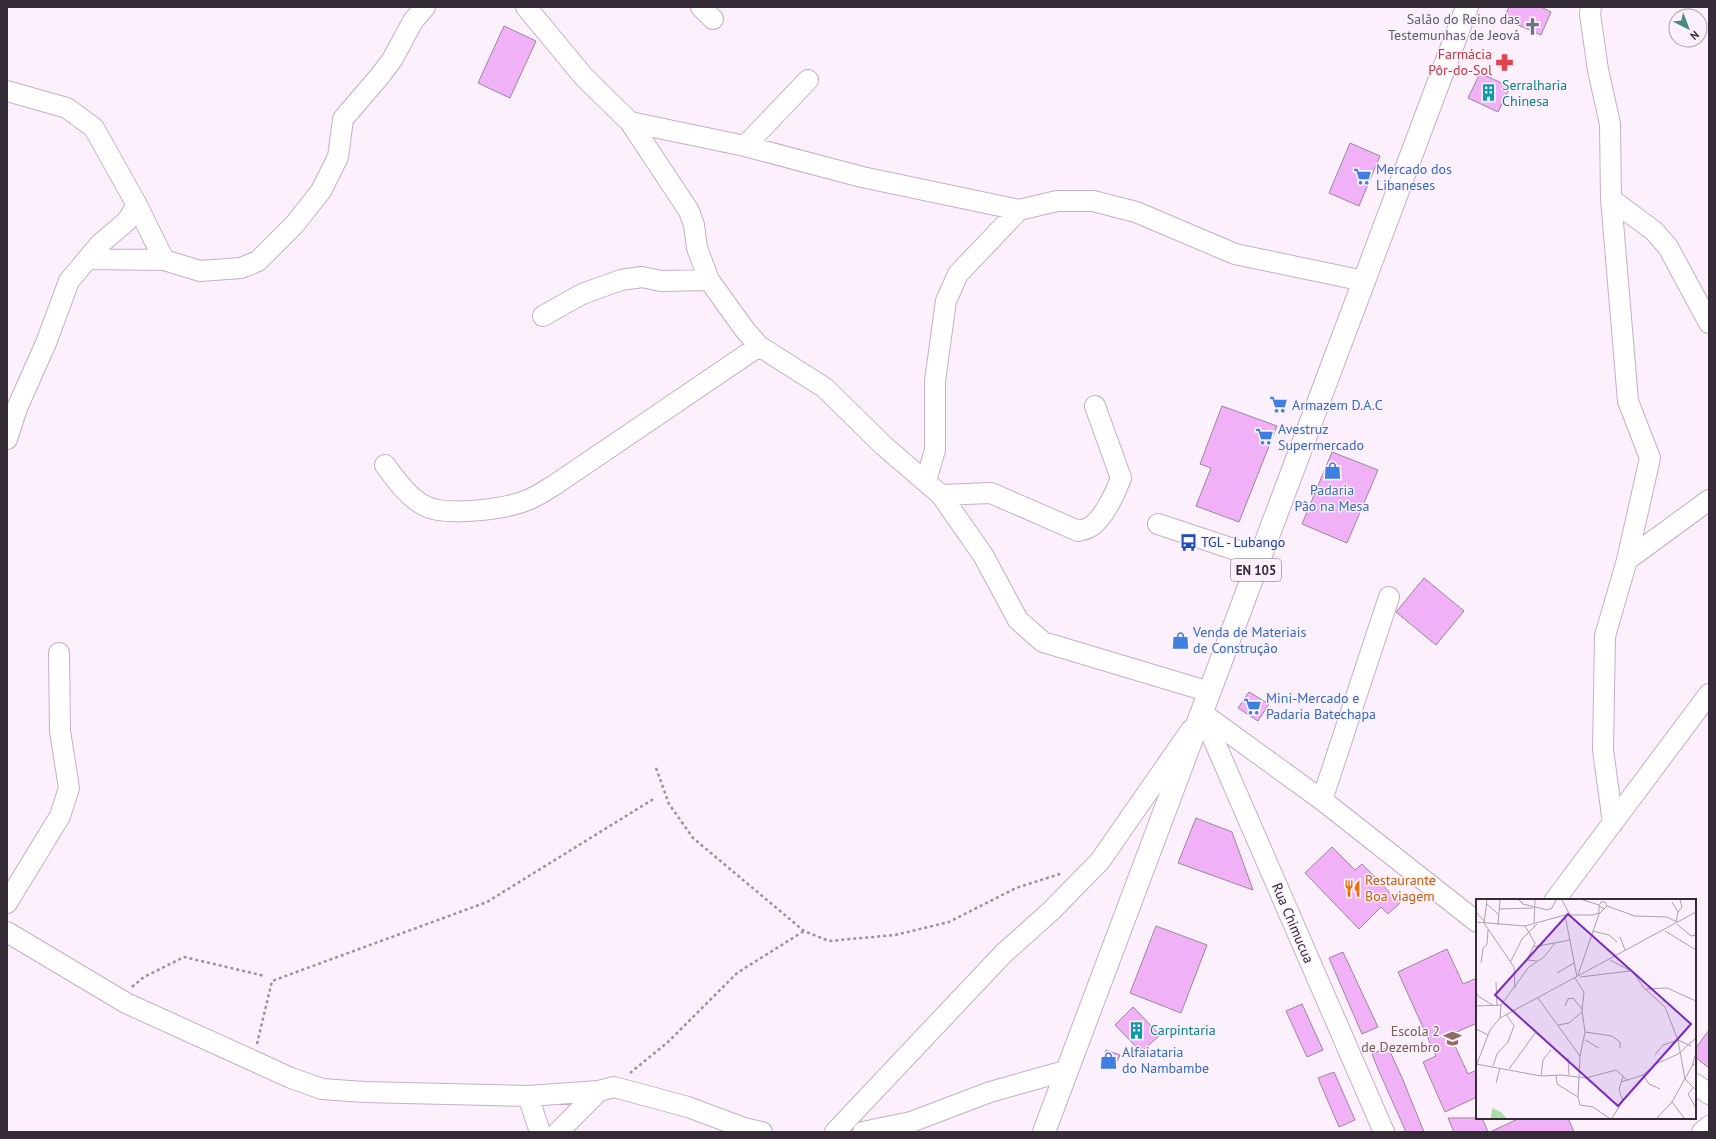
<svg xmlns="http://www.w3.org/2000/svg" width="1716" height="1139" font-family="'PT Sans',sans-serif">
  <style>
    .building { fill: #f1b1f7; stroke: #9e85a0 }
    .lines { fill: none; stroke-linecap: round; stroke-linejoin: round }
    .minor-casing { stroke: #c8adca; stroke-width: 22 }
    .major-casing { stroke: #c8adca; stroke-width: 24 }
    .path { stroke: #9c919d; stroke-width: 2.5; stroke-dasharray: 3 3; stroke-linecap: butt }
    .minor { stroke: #fff; stroke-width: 20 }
    .major { stroke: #fff; stroke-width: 22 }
    .labels { text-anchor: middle; stroke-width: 3; stroke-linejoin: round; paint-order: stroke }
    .shield { fill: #fbf0fc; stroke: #716772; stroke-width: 1 }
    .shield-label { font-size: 13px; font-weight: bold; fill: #362c37 }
    .worship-label { font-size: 14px; fill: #5b616d; stroke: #fbf0fc; text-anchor: end }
    .health-label { font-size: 14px; fill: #be3a42; stroke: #fbf0fc; text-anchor: end }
    .culture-label { font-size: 14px; fill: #0d838f; stroke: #fbf0fc; text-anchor: start }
    .shop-label { font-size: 14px; fill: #366cbe; stroke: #fbf0fc; text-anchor: start }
    .transit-label { font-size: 14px; fill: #164399; stroke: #fbf0fc; text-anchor: start }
    .food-label { font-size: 14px; fill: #c56008; stroke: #fbf0fc; text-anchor: start }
    .street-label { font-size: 14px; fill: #362c37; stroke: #fbf0fc }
    .education-label { font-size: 14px; fill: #785e54; stroke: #fbf0fc; text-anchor: end }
    .inset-road { fill: none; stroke: #aca2ad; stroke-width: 1 }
    .view { fill: #7b2cbf; fill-opacity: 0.15; stroke: #7b2cbf; stroke-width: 2 }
    .inset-edge { fill: none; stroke: #362c37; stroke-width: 2 }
  </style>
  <rect width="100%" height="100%" fill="#fbf0fc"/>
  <path class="building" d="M1509 7H1541L1551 12 1541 35 1504 19Z
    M504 26 536 41 510 98 478 83Z
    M1480 73 1510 87 1498 112 1468 98Z
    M1350 143 1380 156 1359 206 1329 193Z
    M1222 406 1277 426 1239 522 1196 506 1211 468 1200 464Z
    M1332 452 1378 470 1347 543 1302 524Z
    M1424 578 1464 611 1436 645 1396 612Z
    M1249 692 1269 704 1258 721 1238 708Z
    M1196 818 1232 832 1253 890 1178 863Z
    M1332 847 1355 870 1362 864 1400 903 1388 914 1381 907 1359 929 1305 873Z
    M1156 926 1207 945 1181 1013 1130 993Z
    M1447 949 1463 984 1477 978V1023L1450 1035 1468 1074 1477 1070V1097L1445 1112 1423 1062 1436 1056 1398 972Z
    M1343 952 1378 1027 1362 1034 1329 958Z
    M1302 1004 1323 1050 1307 1057 1286 1011Z
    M1133 1007 1160 1035 1141 1052 1115 1025Z
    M1709 1030V1068L1695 1057V1049Z
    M1388 1047 1403 1080 1424 1132H1406L1378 1069 1372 1054Z
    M1106 1050 1120 1055 1114 1069 1101 1063Z
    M1334 1072 1355 1120 1339 1127 1318 1078Z
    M1448 1118H1482L1488 1132H1454Z
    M1520 1118H1568L1574 1132H1490Z"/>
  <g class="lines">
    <defs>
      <path id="minor" d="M526 7 584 77 630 122 689 211 694 225 697 248 709 280 745 330 759 346 825 388 884 446 941 495 983 555 1018 620 1043 642 1210 692
        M701 7 713 19
        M1591 7 1590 14 1598 70 1610 124 1611 199 1628 401 1650 458 1627 560 1605 636 1603 750 1613 823
        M7 91 67 108 94 128 137 205 164 260
        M630 122 745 146 862 177 1019 210 1057 201H1093L1136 212 1235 254 1364 281
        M745 146 808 80
        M1611 199 1654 231 1668 247 1709 323
        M89 259 164 260 200 271 241 268 258 261 294 225 321 191 338 157 343 119 379 77 392 60 413 21 425 7
        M543 316 582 294 621 280 642 277 661 281 709 280
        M7 439 17 408 46 343 69 281 100 244 127 221 137 205
        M385 465C396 480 408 497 425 506 447 517 508 509 530 499 539 495 548 489 556 484L759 346
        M926 481 935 450V381L946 301 958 274 1019 210
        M941 495 991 493 1078 531C1082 530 1087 529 1090 527 1103 520 1116 492 1121 478L1095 406
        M1158 524 1260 558
        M1627 560 1709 500
        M1202 713 1384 1132
        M1202 713 1322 800 1477 922
        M1322 800 1389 597
        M1555 900 1709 694
        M7 903 60 816 69 788 60 731 59 653
        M7 932 126 1003 291 1078 322 1089 364 1092 528 1096 599 1091 614 1087 688 1107 744 1128 762 1132
        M1695 1084 1709 1094
        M528 1096 540 1132
        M558 1132 599 1091
        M835 1132 1003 954 1051 911 1100 861 1191 730
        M863 1132 911 1122 990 1092 1068 1070
        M1702 1132 1709 1126"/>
      <path id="major" d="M1044 1132 1467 7"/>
    </defs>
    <use href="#minor" class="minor-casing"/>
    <use href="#major" class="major-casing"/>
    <path class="path" d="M656 768 669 804 693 838 804 931 829 941 895 935 949 922 1016 888 1063 873
      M132 987 144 977 184 957 265 976
      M257 1044 272 981 487 902 655 798
      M630 1073 668 1042 737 973 804 931"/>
    <use href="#minor" class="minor"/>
    <use href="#major" class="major"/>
  </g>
  <defs>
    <symbol id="church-bare" viewBox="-9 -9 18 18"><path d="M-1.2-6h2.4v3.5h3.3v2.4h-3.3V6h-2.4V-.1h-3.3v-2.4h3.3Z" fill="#6b7280" stroke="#fbf0fc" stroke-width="2.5" paint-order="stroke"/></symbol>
    <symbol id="pharmacy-bare" viewBox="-9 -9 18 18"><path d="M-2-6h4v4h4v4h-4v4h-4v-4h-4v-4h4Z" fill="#e0444e" stroke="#fbf0fc" stroke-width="2.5" paint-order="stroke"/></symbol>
    <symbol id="building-bare" viewBox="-9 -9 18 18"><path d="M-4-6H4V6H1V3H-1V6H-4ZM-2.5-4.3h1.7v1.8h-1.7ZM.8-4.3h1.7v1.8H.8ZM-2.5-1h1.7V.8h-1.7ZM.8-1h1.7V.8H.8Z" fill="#0f9aa8" stroke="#fbf0fc" stroke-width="2.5" paint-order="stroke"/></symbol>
    <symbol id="supermarket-bare" viewBox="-9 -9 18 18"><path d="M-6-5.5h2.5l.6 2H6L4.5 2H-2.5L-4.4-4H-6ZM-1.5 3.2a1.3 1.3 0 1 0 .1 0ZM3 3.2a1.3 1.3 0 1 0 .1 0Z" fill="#3f7fe0" stroke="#fbf0fc" stroke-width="2.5" paint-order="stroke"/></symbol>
    <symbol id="shop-bare" viewBox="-9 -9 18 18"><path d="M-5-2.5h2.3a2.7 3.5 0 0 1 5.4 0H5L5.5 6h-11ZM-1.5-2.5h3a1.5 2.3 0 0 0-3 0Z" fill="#3f7fe0" stroke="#fbf0fc" stroke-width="2.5" paint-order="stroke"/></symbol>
    <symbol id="bus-bare" viewBox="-9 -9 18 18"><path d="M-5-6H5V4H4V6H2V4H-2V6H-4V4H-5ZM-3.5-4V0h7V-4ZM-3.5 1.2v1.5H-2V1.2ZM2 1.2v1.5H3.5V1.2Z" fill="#1a4fb4" stroke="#fbf0fc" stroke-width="2.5" paint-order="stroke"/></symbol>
    <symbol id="restaurant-bare" viewBox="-9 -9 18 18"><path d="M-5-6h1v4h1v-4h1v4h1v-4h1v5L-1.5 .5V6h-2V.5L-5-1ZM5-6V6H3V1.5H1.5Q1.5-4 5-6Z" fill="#e8710a" stroke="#fbf0fc" stroke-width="2.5" paint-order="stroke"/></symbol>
    <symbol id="school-bare" viewBox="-9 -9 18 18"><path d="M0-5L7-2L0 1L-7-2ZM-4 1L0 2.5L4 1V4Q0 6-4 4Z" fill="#8d6e63" stroke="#fbf0fc" stroke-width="2.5" paint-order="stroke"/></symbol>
  </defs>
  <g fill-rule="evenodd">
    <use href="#church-bare" x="1520" y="14" width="25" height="25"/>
    <use href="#pharmacy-bare" x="1492" y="50" width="25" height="25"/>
    <use href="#building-bare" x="1476" y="80" width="25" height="25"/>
    <use href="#supermarket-bare" x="1350" y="164" width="25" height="25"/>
    <use href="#supermarket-bare" x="1266" y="392" width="25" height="25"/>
    <use href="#supermarket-bare" x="1252" y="424" width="25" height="25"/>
    <use href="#shop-bare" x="1320" y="458" width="25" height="25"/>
    <use href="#bus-bare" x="1176" y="530" width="25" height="25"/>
    <use href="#shop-bare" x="1168" y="628" width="25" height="25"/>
    <use href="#supermarket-bare" x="1240" y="694" width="25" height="25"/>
    <use href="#restaurant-bare" x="1340" y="876" width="25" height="25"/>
    <use href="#building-bare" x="1124" y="1018" width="25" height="25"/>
    <use href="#school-bare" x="1440" y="1026" width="25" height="25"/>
    <use href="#shop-bare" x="1096" y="1048" width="25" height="25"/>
  </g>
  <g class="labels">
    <rect class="shield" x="1231" y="559" width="50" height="22" rx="3"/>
    <g class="shield-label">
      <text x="1256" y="575">EN 105</text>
    </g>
    <g class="worship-label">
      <text x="1520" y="24">Salão do Reino das<tspan x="1520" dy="16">Testemunhas de Jeová</tspan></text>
    </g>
    <g class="health-label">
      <text x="1492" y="59">Farmácia<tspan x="1492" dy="16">Pôr-do-Sol</tspan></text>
    </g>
    <g class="culture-label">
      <text x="1502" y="90">Serralharia<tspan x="1502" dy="16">Chinesa</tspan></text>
      <text x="1150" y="1035">Carpintaria</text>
    </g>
    <g class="shop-label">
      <text x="1376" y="174">Mercado dos<tspan x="1376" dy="16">Libaneses</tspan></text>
      <text x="1292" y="410">Armazem D.A.C</text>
      <text x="1278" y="434">Avestruz<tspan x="1278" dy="16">Supermercado</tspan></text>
      <text x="1332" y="495" text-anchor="middle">Padaria<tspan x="1332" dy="16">Pão na Mesa</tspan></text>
      <text x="1193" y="637">Venda de Materiais<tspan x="1193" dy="16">de Construção</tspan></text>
      <text x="1266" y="703">Mini-Mercado e<tspan x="1266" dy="16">Padaria Batechapa</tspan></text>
      <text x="1122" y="1057">Alfaiataria<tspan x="1122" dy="16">do Nambambe</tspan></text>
    </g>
    <g class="transit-label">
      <text x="1201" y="547">TGL - Lubango</text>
    </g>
    <g class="food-label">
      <text x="1365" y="885">Restaurante<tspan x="1365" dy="16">Boa viagem</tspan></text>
    </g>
    <g class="street-label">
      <text transform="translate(1293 923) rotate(67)" y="5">Rua Chimucua</text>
    </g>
    <g class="education-label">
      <text x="1440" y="1036">Escola 2<tspan x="1440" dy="16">de Dezembro</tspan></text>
    </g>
  </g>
  <g transform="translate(1476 899)">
    <rect width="220" height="220" fill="#fbf0fc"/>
    <path d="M16 209 25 213 30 219H15Z" fill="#a9dfaa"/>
    <path class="inset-road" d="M11 1 8 24 38 68 39 89M43 1 47 5 71 11 76 9 80 1M86 1 94 16M107 1 123 6M196 3 202 13 200 23M11 5 22 15M131 7 159 17 191 18 201 23M23 10 57 9M0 13 8 22M202 13 206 8 204 1M123 15 131 7 129 3H125L123 7 128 10M89 16 101 78M0 23 49 27 89 16H117L123 14M58 25 59 1M201 25 215 37 220 36M22 26 24 1M49 27 59 44 51 61 61 62M117 32 133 36 141 43M189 32 220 51M144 38 149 51M57 48 94 41M134 61 157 73 168 89 189 108 202 141 209 180 220 191M35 62 46 40 61 25M5 64 7 49 11 45 12 31M81 74 98 64M102 76 123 15V7M104 78 154 72M99 79 108 93 106 111 109 133 104 157 102 198 104 206 117 208 133 219M20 83 21 107M170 90 191 89 220 102M0 93 2 97 18 107M62 99 104 157M0 107 25 106 53 68 68 58 79 44M89 107 92 100 97 99 106 110M24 119 25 106M82 126 93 124 106 113M0 130 12 136M109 133 136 137 144 143V149M109 141 123 149M179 156 187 146 202 141 215 147M92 159 93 176M0 165 65 177 86 176 110 179 140 171 152 182M0 167 14 131 24 119 220 13M17 167 21 155 32 143 38 127 30 115M216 167 220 154M33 170 60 133M80 176 81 185 102 198M167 176 173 185 184 190M65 177 67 161 75 151M145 183 167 176 180 165 202 155 220 139M20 184 24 169M217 189 212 195 220 209M196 203 208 219M136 219 147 202 143 191 147 177M181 219 196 203 216 167 220 164"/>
    <path class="view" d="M92 15 215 125 142 207 19 96Z"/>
    <rect width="220" height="220" class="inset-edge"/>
  </g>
  <rect width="1716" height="1139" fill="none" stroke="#362c37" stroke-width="16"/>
  <g transform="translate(1688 28) rotate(138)"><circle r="19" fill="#fbf0fc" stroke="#aca2ad"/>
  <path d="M0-3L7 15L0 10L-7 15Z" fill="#478c81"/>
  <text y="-6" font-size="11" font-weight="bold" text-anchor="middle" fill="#362c37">N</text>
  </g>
</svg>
